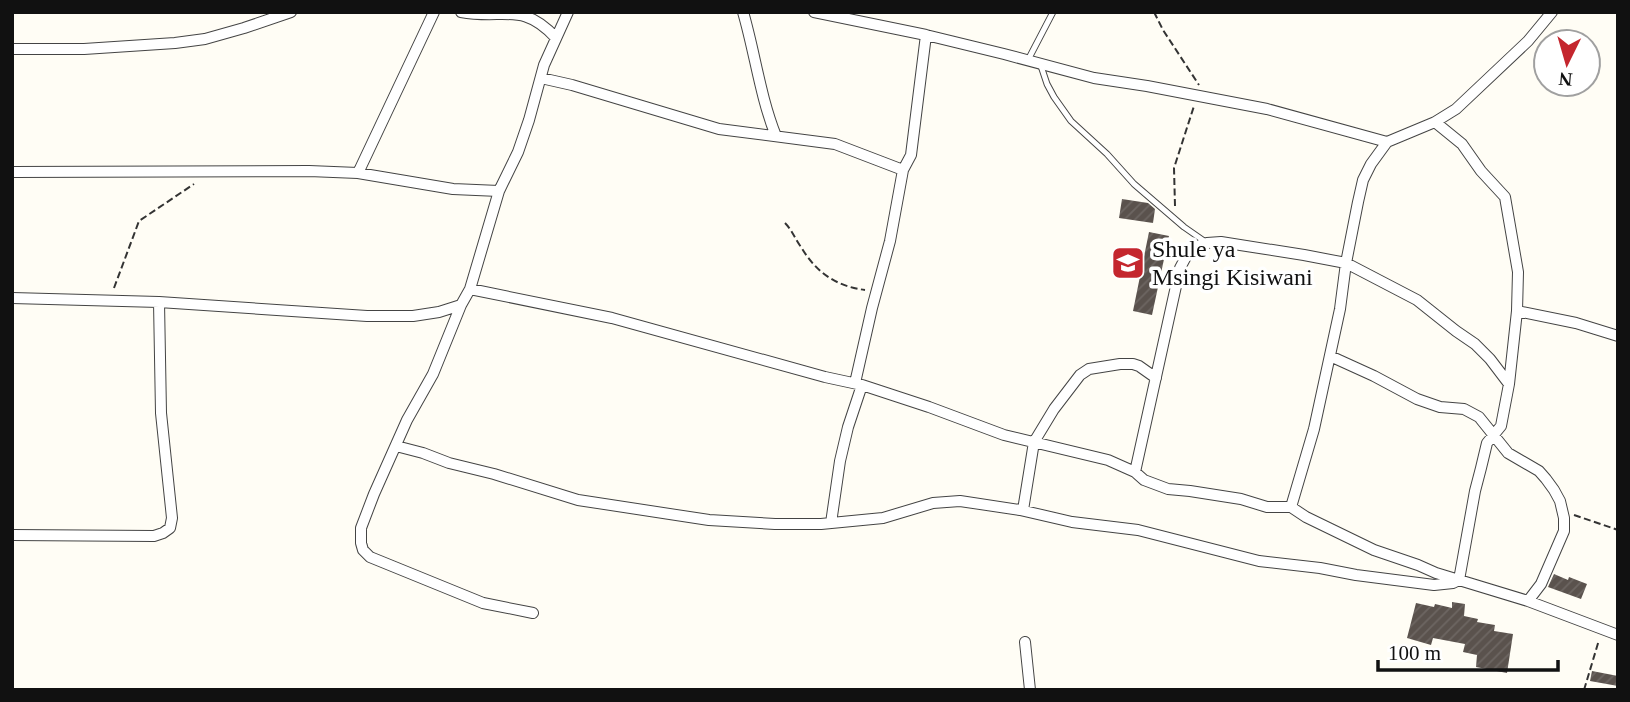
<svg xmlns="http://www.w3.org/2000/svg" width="1630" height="702" font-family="Georgia,serif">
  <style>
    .building { fill: url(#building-hatch) }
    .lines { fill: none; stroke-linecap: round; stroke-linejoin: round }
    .service-casing { stroke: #444; stroke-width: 7 }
    .minor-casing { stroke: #444; stroke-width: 12 }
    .path { stroke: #333; stroke-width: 2; stroke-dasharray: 7 3.5; stroke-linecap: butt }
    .service { stroke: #fff; stroke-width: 5 }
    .minor { stroke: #fff; stroke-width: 10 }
    .labels { text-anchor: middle; stroke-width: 7; stroke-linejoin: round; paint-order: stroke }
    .poi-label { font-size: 24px; fill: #111; stroke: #fff; text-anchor: start }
  </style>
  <defs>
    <pattern id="building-hatch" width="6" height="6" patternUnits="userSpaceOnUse" patternTransform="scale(1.75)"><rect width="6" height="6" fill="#5a524d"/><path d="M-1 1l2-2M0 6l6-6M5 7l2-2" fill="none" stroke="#6d6662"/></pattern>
  </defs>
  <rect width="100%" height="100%" fill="#fffdf5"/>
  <path class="building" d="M1122 199 1148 203 1155 209 1153 223 1119 218Z
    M1149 232 1169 236 1152 315 1133 311Z
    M1554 574 1568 580 1569 577 1587 584 1581 599 1548 587Z
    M1452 602 1465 604 1464 616 1478 619 1477 622 1495 625 1494 631 1513 634 1507 673 1476 667 1477 655 1463 652 1465 644 1433 638 1431 645 1407 638 1416 603 1434 607 1435 604 1452 608Z
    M1592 671 1618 676V686L1590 681Z"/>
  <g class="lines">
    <defs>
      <path id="service" d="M1028 60 1053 12
        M1040 63 1047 84 1054 97 1071 121 1107 154 1134 184 1184 227 1207 243"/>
      <path id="minor" d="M461 12C504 20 522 1 556 38
        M743 12C755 53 760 96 776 136
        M814 12 926 35 1004 54 1094 78 1147 86 1267 109 1387 142
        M12 49H84L175 43 205 39 244 28 291 12
        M541 78 572 85 719 129 835 144 903 170
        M12 172 309 171 358 173 453 189 499 191
        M358 173 434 12
        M470 289 612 318 825 377 862 385 929 407 1004 435 1108 460 1135 472 1144 480 1168 489 1190 491 1241 499 1267 507H1291L1306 517 1374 550 1418 565 1436 573 1528 601 1618 635
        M12 298 159 302 367 316H413L439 312 461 305
        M1517 311 1576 323 1618 336
        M1330 356 1374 376 1417 399 1440 407 1464 409 1479 417 1508 453 1539 471 1546 479 1554 490 1560 501 1564 518V531L1541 584 1528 601
        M855 383 872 308 890 241 903 170 911 155 926 35
        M396 446 423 453 449 463 494 474 578 500 709 520 775 524H821L883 518 933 503 960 501 1020 510 1072 522 1138 530 1259 561 1320 568 1356 575 1434 585 1453 583 1459 580 1475 491 1481 468 1487 443 1501 426 1509 384 1517 311 1518 272 1505 197 1481 171 1462 144 1435 122
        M1135 472 1180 268 1187 255 1200 245 1207 243 1221 242 1304 255 1346 263 1417 300 1456 331 1475 344 1490 359 1509 384
        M1291 507 1314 429 1340 309 1346 263 1358 202 1363 180 1371 164 1387 142 1435 122 1456 109 1528 41 1552 12
        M1023 510 1034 442 1054 409 1080 375 1089 369 1120 364H1133L1139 366 1156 378
        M831 523 840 461 848 427 862 385
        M12 535 154 536 163 533 170 528 172 518 161 413 159 302
        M533 613 483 603 370 557 363 550 361 543V528L374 494 407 420 433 374 461 305 470 289 499 191 518 152 529 120 544 65 568 12
        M1025 642 1030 690"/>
    </defs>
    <use href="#service" class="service-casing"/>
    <use href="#minor" class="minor-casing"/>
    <path class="path" d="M1154 12 1163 30 1199 85
      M1175 206 1174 168 1194 106
      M785 223C792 230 795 239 801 247 816 272 835 286 865 290
      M114 288 139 221 194 184
      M1574 515 1618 530
      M1584 690 1599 640"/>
    <use href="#service" class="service"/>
    <use href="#minor" class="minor"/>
  </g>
  <defs>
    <symbol id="school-square" viewBox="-11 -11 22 22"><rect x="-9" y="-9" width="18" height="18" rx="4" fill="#c4262e" stroke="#fff"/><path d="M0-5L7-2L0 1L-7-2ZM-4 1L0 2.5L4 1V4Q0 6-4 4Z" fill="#fff"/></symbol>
  </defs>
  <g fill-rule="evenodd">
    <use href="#school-square" x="1109" y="244" width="38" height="38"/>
  </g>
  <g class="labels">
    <g class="poi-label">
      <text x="1152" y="257">Shule ya<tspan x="1152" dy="28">Msingi Kisiwani</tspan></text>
    </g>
  </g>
  <rect width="1630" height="702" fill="none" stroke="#111111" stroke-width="28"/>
  <g transform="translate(1567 63) rotate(185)"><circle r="33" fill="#ffffff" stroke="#a0a0a0" stroke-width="2"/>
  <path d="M0-5L12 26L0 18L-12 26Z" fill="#c4262e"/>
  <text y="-10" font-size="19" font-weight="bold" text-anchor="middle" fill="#111111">N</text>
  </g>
  <path d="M1378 660v10h180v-10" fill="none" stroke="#111111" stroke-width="3.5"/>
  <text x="1388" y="660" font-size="21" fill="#111111" stroke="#ffffff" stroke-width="5" paint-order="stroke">100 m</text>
</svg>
